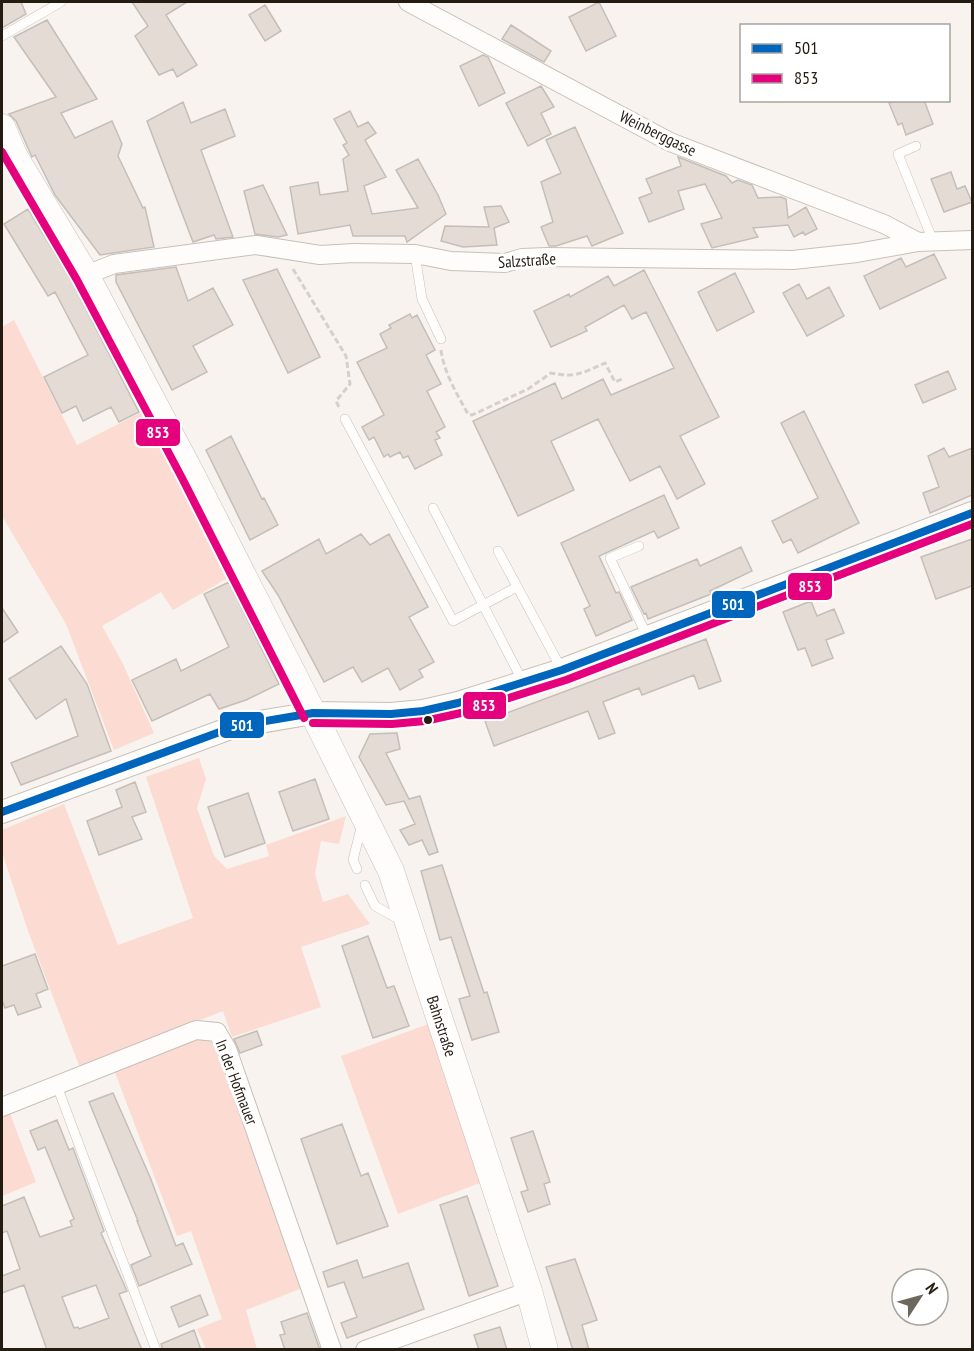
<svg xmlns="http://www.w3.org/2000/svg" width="974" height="1351" font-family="'PT Sans Narrow',sans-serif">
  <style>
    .green { fill: #fbdbd2 }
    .building { fill: #e4dbd5; stroke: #c5beb8; stroke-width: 1.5; fill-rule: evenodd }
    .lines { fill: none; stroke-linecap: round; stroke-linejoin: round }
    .service-casing { stroke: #c6c0b9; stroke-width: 10 }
    .minor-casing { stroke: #c6c0b9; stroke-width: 20 }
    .tertiary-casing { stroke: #c6c0b9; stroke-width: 24 }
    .secondary-casing { stroke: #c6c0b9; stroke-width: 27 }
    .path { stroke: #d3d1cf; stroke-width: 3; stroke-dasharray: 6 3; stroke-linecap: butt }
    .service { stroke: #fefdfc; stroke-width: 9 }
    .minor { stroke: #fefdfc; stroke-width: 18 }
    .tertiary { stroke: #fefdfc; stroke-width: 22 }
    .secondary { stroke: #fefdfc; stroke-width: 26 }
    .bus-1-casing { stroke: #fff; stroke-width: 12 }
    .bus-2-casing { stroke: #fff; stroke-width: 12 }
    .bus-1 { stroke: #0065bd; stroke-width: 8 }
    .bus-2 { stroke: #e5007d; stroke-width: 8 }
    .bus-dot { fill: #241b11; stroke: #fff; stroke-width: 2 }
    .labels { text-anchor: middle; stroke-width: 6; stroke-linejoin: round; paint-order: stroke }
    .street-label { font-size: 16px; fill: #241b11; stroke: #fff }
    .line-badge { stroke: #fff; stroke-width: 2 }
    .badge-label { font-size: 16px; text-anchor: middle; font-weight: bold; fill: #fff }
  </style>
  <rect width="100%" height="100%" fill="#f8f3ee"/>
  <path class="green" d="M14 320 77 445 146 410 231 576 173 610 161 592 102 626 122 662 154 733 114 750 66 624 2 516V327Z
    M199 758 206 779 197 808 214 856 227 869 269 856 266 845 346 816 339 844 321 841 315 874 323 902 348 894 370 924 301 947 321 1007 232 1037 223 1011 80 1068 28 931 2 852V830L64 804 118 945 193 918 146 777Z
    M434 1022 485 1181 398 1214 341 1056Z
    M198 1038C210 1039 214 1044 220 1055L305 1287 246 1310 257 1349H206L197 1329 222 1319 191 1231 177 1236 114 1070Z
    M9 1111 36 1182 2 1196V1114Z"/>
  <path class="building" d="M2 2H21L26 14 2 28Z
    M132 2H187L166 15 197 65 177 77 173 69 159 75 135 36 148 26Z
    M599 2 616 36 586 51 569 17Z
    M265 5 281 31 265 41 249 15Z
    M47 20 97 99 61 113 75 138 112 121 122 144 118 156 143 208 145 207 154 247 100 255 55 195 35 155 32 157 16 121 9 114 56 97 14 37Z
    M511 25 551 51 544 62 502 39Z
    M483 55 488 57 505 93 479 106 460 66Z
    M541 86 554 107 541 113 551 134 528 146 506 103Z
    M897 100H924L933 124 906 135 902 123 898 125 889 103Z
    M183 102 191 123 225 109 235 136 201 150 233 237 216 239 214 235 193 242 147 121Z
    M350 111 358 127 368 122 376 133 365 140 386 177 364 186 372 214 418 208 396 170 418 159 438 195 446 214 407 242 405 236H353L350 225 298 234 290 187 318 182 320 195 348 191 343 159 349 155 343 145 347 143 334 119Z
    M575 127 623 233 592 246 587 236 556 246H549L541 227 553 222 541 182 561 173 546 140Z
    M678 157 726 176 732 183 738 180 752 185 758 198 781 197 786 199 788 218 806 207 817 229 805 235 803 232 794 237 788 225 753 228 758 237 712 248 701 224 722 218 705 184 678 191 684 209 649 222 639 198 652 193 646 179 681 166Z
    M951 172 957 189 965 186 972 202 944 212 931 179Z
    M263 185 287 235 278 237 255 234 244 191Z
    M501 206 509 222 494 228 497 245 463 247 441 241 445 226 489 227 484 207Z
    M28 209 72 282 139 412 119 422 111 407 83 421 76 406 62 413 44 377 88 355 55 292 48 296 4 224Z
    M934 254 946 278 880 309 864 276 901 258 906 267Z
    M176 267 188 301 213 288 233 325 193 346 207 372 172 390 116 282V275Z
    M277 269 320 357 288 373 243 280Z
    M644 270 719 417 680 436 705 484 677 499 660 466 630 481 598 419 551 441 574 490 518 516 473 421 555 383 562 399 603 379 611 395 674 368 646 312 632 319 624 305 585 327 587 331 551 347 534 311 569 294 570 297 608 276 614 286Z
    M735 273 754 312 717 331 698 292Z
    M799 284 807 299 829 287 844 316 807 336 783 293Z
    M410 314 412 318 417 315 435 350 426 355 441 384 427 391 445 427 436 432 440 438 435 440 442 455 415 469 408 456 403 458 400 452 390 457 388 454 384 457 374 437 369 440 362 427 384 415 357 362 387 348 380 334 391 328 389 325Z
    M948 371 956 389 923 403 915 385Z
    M804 411 859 523 798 553 791 539 783 543 772 521 818 498 781 423Z
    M231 436 262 499 264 498 278 525 250 540 206 450Z
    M944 448 949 457 972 448V495L930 513 923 493 939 487 928 456Z
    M664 495 679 528 658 538 654 531 599 556 616 593 619 592 632 620 596 636 584 609 590 606 561 543Z
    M361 534 370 545 389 534 428 607 409 617 434 662 419 670 423 677 400 690 388 668 362 682 353 667 324 682 278 595 262 571 319 539 326 554Z
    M972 539V586L936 599 921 557Z
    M741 547 752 571 710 591 711 594 648 619 646 613 644 614 631 587 697 559 700 566Z
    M229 582 279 684 246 700 219 709 210 694 152 721 132 680 176 659 181 671 229 647 204 594Z
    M811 601 817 616 834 609 844 633 826 640 833 658 812 666 805 648 798 650 783 612Z
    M2 608 18 632 2 643Z
    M706 639 721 681 699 689 694 675 642 695 639 688 603 702 615 733 599 739 588 711 494 746 485 721Z
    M61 646 87 684 111 751 21 785 11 763 78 736 66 699 36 719 9 679Z
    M397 733 400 749 386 753 409 799 420 796 438 852 429 855 422 840 409 845 400 830 415 824 404 801 386 805 359 757 370 734Z
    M315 779 329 819 293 831 279 792Z
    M135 782 146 812 132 817 142 839 99 855 87 821 122 807 116 790Z
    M248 793 265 843 225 857 208 807Z
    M442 865 484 993 487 992 499 1032 472 1040 459 999 470 996 451 937 440 940 421 871Z
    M368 936 387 988 394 986 409 1026 373 1038 342 946Z
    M35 954 48 989 36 994 41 1007 18 1015 14 1005 5 1008 2 1000V966Z
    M257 1031 262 1045 240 1053 234 1039Z
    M113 1093 150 1177 176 1246 183 1243 192 1264 139 1286 131 1265 151 1256 137 1221H138L89 1102Z
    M57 1120 69 1150 73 1148 104 1231 101 1233 127 1291 119 1294 142 1350H47L24 1285 2 1293V1276L20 1269 7 1231 2 1233V1206L24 1197 40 1237 72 1226 70 1221 74 1219 45 1147 38 1150 30 1131ZM96 1285 109 1318 79 1329 78 1327 74 1328 62 1297Z
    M342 1124 361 1176 368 1173 388 1226 337 1244 301 1139Z
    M533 1131 550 1182 544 1184 550 1204 528 1212 521 1192 528 1190 511 1138Z
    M467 1196 498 1286 469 1296 440 1205Z
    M575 1259 597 1320 582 1325 589 1350H573L546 1267Z
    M357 1260 363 1278 408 1263 424 1309 347 1338 341 1323 357 1317 350 1298 344 1282 328 1287 323 1272Z
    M200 1295 208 1315 179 1327 171 1307Z
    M307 1313 320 1350H285L280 1335 285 1334 281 1322Z
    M500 1327 507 1350H479L474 1335Z
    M194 1330 201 1350H163L161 1344Z"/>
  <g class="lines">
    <defs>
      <path id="service" d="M2 36 61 2
        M916 146 898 154 933 241
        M415 254 422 299 441 339
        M345 419 453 621 517 587
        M433 508 523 682
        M639 546 610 558 647 636
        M498 551 562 670
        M357 869 353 860 362 824
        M365 885 375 906 402 921
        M57 1086 156 1350"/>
      <path id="minor" d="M408 2 670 142 884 224 918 242
        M86 275 114 264 256 245 320 255 354 253 415 254 451 261 505 263 522 258 547 257 793 260 857 253 918 242 972 240
        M2 1107 196 1030 217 1032 227 1049 332 1350
        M365 1350 529 1291"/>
      <path id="tertiary" d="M2 812 236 726 313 713 391 714 423 711 458 703 562 670 972 513"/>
      <path id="secondary" d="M2 127 15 157 86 275 191 473 313 713 391 871 529 1291 545 1350"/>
    </defs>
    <use href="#service" class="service-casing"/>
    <use href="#minor" class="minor-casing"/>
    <use href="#tertiary" class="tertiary-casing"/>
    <use href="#secondary" class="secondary-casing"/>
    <path class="path" d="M293 269 346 356 350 384 336 401 339 407
      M441 350C444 373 457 394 468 414L472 415 528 389 551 373C575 378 583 373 605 363L615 382 622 379"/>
    <use href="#service" class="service"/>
    <use href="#minor" class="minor"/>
    <use href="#tertiary" class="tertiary"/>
    <use href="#secondary" class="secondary"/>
    <defs>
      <path id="bus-1" d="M2 812 236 726 313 713 391 714 423 711 458 703 562 670 972 513"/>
      <path id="bus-2" d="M2 152 77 280 182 478 304 718
        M313 723 392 724 425 721 461 713 566 680 972 524"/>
    </defs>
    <use href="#bus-1" class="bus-1-casing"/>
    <use href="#bus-2" class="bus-2-casing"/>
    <use href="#bus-1" class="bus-1"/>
    <use href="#bus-2" class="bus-2"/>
  </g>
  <circle class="bus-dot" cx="428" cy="720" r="5"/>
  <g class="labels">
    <g class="street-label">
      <text transform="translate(658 133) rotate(26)" y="6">Weinberggasse</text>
      <text transform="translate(527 260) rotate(-4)" y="6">Salzstraße</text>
      <text transform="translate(442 1026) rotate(72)" y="6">Bahnstraße</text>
      <text transform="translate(237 1082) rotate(69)" y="6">In der Hofmauer</text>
    </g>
  </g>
  <g class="line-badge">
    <rect x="135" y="418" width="46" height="29" rx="6" fill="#e5007d"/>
    <rect x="787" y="572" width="46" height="29" rx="6" fill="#e5007d"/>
    <rect x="711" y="590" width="45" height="29" rx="6" fill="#0065bd"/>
    <rect x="462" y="691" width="45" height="29" rx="6" fill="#e5007d"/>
    <rect x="219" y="711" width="46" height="28" rx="6" fill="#0065bd"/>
  </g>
  <g class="badge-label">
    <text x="158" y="438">853</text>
    <text x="810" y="592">853</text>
    <text x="733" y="610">501</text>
    <text x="484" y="711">853</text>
    <text x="242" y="731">501</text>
  </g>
  <rect width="974" height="1351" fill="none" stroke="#241b11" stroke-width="6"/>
  <rect x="740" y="24" width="210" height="78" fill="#ffffff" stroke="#a7a4a0" stroke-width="1.5"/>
  <rect x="752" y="44" width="30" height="9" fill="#0065bd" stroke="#a7a4a0" stroke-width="1.5"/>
  <text x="794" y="54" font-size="18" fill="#241b11">501</text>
  <rect x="752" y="74" width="30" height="9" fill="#e5007d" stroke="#a7a4a0" stroke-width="1.5"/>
  <text x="794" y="84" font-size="18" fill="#241b11">853</text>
  <g transform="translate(920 1297) rotate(54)"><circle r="28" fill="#ffffff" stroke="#a7a4a0" stroke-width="1.5"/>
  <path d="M0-4.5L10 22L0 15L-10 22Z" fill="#6e675e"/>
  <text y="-9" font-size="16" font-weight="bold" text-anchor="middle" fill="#241b11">N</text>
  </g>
</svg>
